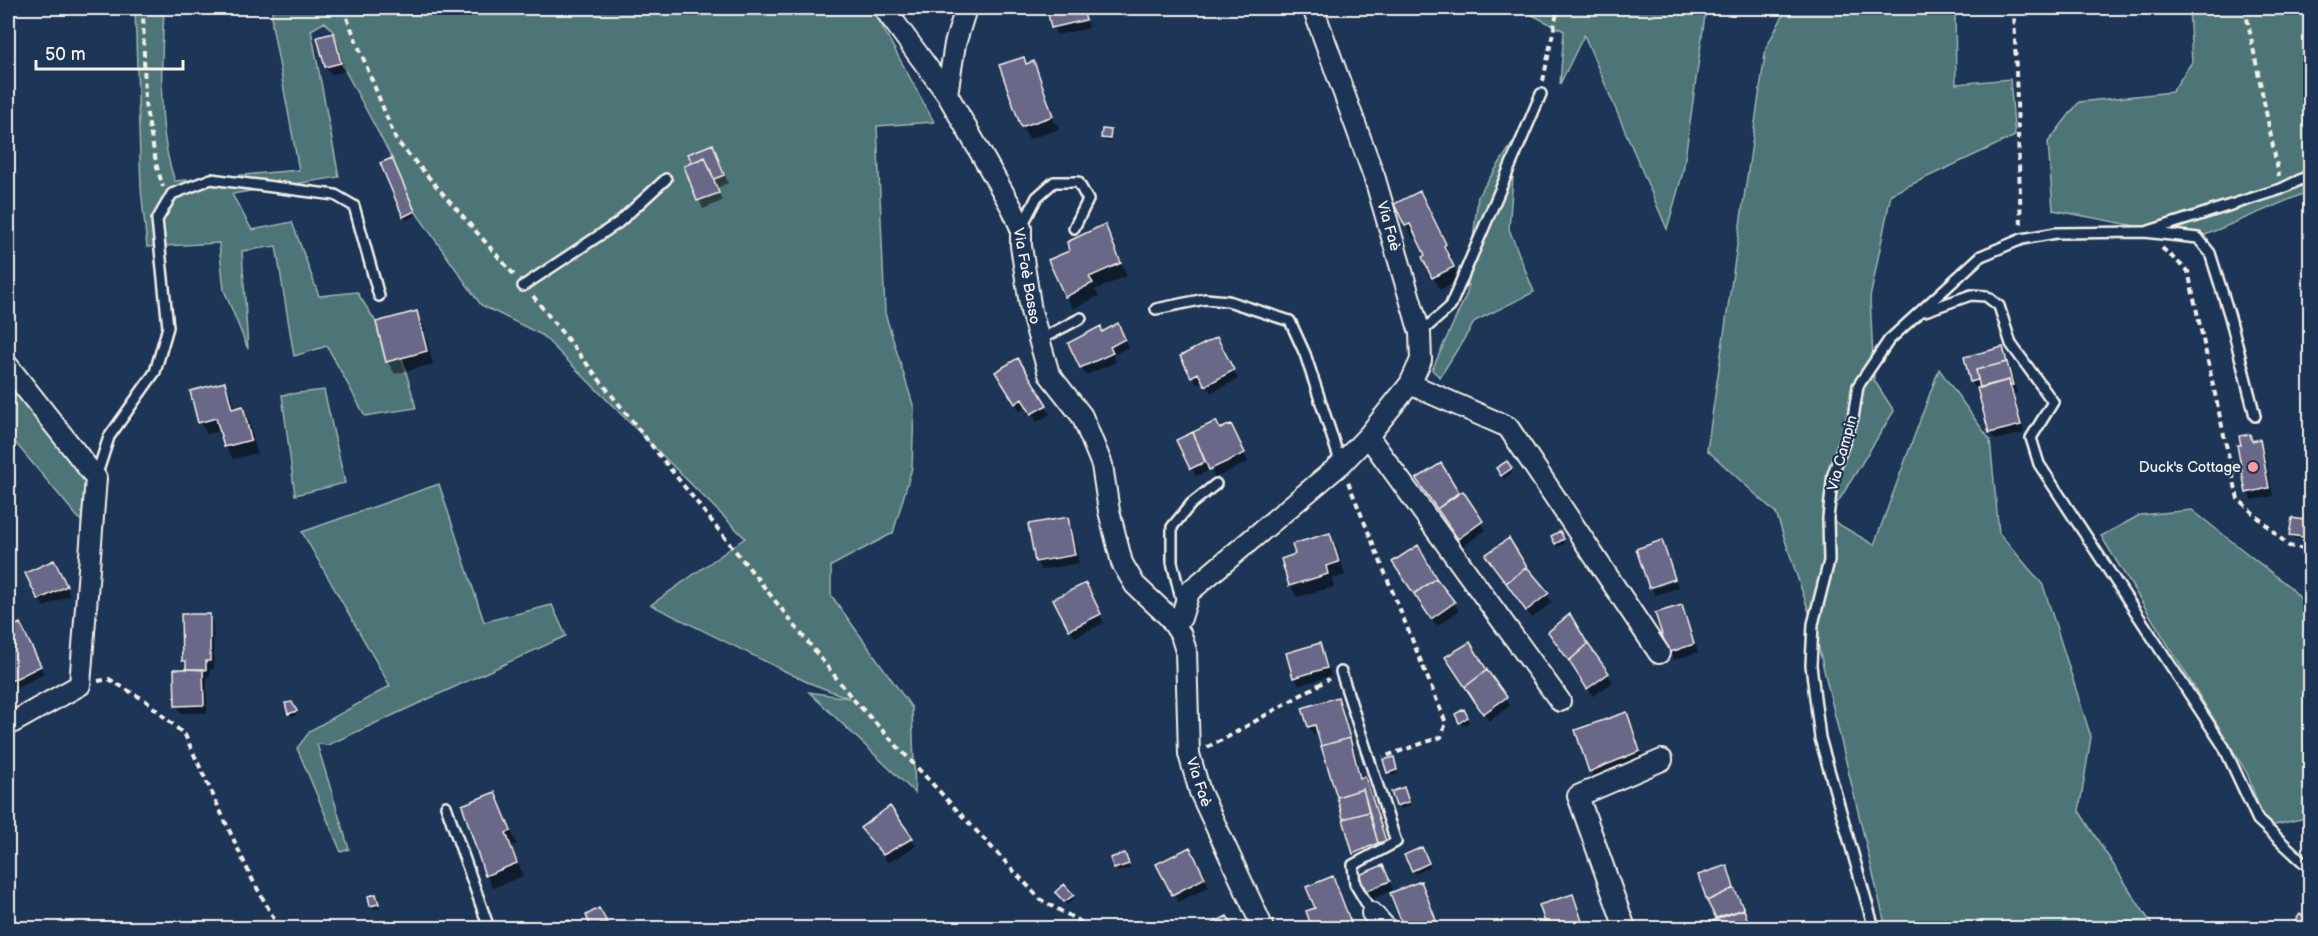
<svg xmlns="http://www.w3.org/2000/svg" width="2318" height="936" font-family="'Balsamiq Sans',sans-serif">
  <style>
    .green { fill: #4d7477; stroke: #a0b2b0; stroke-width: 1.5 }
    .shadow { fill: #0007 }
    .building { fill: #6a6788; stroke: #f4f1e8; stroke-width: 1.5 }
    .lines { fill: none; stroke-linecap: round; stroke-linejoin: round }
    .lane-casing { stroke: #f4f1e8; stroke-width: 14 }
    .street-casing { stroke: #f4f1e8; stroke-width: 24 }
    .path { stroke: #f4f1e8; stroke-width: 4; stroke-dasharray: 6 4.5; stroke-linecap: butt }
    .lane { stroke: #1d3557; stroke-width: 9 }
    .street { stroke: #1d3557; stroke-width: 20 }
    .poi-dot { fill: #ff9aa2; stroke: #1d3557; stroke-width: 2 }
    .labels { text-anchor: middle; stroke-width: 4.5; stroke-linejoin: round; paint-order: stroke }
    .street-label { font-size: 15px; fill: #f4f1e8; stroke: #1d3557 }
    .poi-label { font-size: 15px; fill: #f4f1e8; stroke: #1d3557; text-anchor: end }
  </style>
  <rect width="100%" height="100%" fill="#1d3557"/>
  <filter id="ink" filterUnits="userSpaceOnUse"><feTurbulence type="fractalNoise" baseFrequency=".0167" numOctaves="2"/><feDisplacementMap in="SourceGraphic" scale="12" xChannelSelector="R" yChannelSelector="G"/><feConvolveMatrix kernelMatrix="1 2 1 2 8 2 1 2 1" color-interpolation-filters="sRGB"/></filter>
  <g filter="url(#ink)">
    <path class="green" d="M135 8H164C162 61 156 130 175 181L299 170 272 25V8H872L934 122 877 126 885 313 914 408 912 468 893 533 831 566V595L912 708 915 793 809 692 849 698 807 682 651 605 745 538 542 335 481 305 415 211 392 158 341 63 334 33 325 22 311 30 339 177 232 194 252 230 292 222 319 296 357 292 376 322 386 362 402 358 416 408 365 416 327 346 294 356 276 246 242 251 248 349 224 290 219 243 147 247 141 188Z
      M1531 8H1706L1683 172 1667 229 1584 35 1560 84 1564 31 1532 15Z
      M1787 8H1955L1956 84 2010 79 2015 136 1891 194 1870 298 1874 380 1894 411 1828 518 1874 545 1939 369 1990 440 1999 533 2043 585 2091 737 2079 811 2154 928H1886L1813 624 1776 513 1707 450 1766 48Z
      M2189 8H2310V191L2198 238 2053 210 2048 142 2079 102 2172 92 2192 62Z
      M1516 138 1509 229 1534 292 1475 321 1440 377 1432 370 1467 293 1478 196Z
      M8 366 89 469 81 521 8 434Z
      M324 390 345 483 295 495 282 395Z
      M439 484 484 622 552 605 566 636 328 745 317 744 349 849 341 852 297 748 311 730 390 686 302 532Z
      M2192 510 2291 588 2310 609V817L2266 827 2247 773 2101 536 2140 515Z"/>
    <path class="shadow" d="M1049 8H1083L1089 28 1057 35 1052 27Z
      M333 35 338 43 345 71 331 75 326 67Z
      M1023 59 1027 65 1033 63 1040 74H1037L1054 124 1057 123 1059 129 1029 139 1022 127 1001 66Z
      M1110 132 1111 142 1105 141 1103 138Z
      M690 154H717L728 183 717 188 722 201 703 209 686 167 694 163Z
      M394 163 416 215 406 220 404 216Z
      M1396 205H1426L1452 257 1450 259 1460 280 1440 290 1424 258 1427 256 1417 236 1413 238Z
      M1104 226 1127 276 1095 290 1099 296 1073 309 1050 260 1071 252Z
      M416 313 423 325 433 364 395 374 387 361Z
      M1100 328 1103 333H1122L1128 347 1113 355 1116 362 1086 375 1081 367Z
      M1216 339 1238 379 1211 393 1204 381 1197 384 1182 356Z
      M2002 349 2007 357 2017 393 2014 394 2024 433 1995 440 1990 432 1979 389 1976 390 1972 382 1966 358Z
      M1018 360 1050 414 1037 422 1028 406 1020 411 997 372Z
      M224 384 232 396 235 409 242 408 249 420 257 453 233 459 226 447 221 431 207 434 200 422Z
      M1216 423 1220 431 1235 434 1248 462 1215 478 1211 470 1196 476 1178 440Z
      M2250 436 2253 442 2259 441 2264 449 2273 496 2252 500 2247 492 2242 446Z
      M1506 463 1513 472 1504 479 1498 468Z
      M1440 466 1459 496 1486 530 1463 546 1423 487Z
      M1068 519 1072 527 1079 563 1041 570 1036 562 1030 525Z
      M2293 519 2310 522V541L2293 538 2291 534Z
      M1559 533 1565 543 1558 547 1553 537Z
      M1330 535 1337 547 1345 575 1332 579 1334 587 1297 597 1290 585 1297 555Z
      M1662 542 1675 578 1650 586Z
      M1487 555 1526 567 1552 602 1532 618Z
      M58 570 70 595 44 607 27 574Z
      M1398 570 1436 579 1459 611 1437 626Z
      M1676 581 1679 588 1655 595 1652 589Z
      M1090 593 1104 623 1075 637 1070 629Z
      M1681 606 1698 652 1674 660 1670 652Z
      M209 615 213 623 214 669H210V677L207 676V713H181L177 705 188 671 183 661Z
      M19 625 44 674 15 689 8 675V631Z
      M1555 640 1587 645 1613 682 1593 696Z
      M1319 645 1324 653 1331 676 1299 685 1294 677Z
      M1451 665 1506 698 1510 706 1489 721Z
      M1338 699 1342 707 1363 779 1371 791 1392 853 1386 855 1384 850 1359 861 1355 853 1318 733 1314 735 1309 727Z
      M291 703 297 715 292 717 290 713Z
      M1464 711 1469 722 1463 726 1457 715Z
      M1626 714 1633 726 1646 764 1598 783 1591 771Z
      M1395 763 1398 774 1391 776 1389 772Z
      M1406 793 1410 806 1400 809 1398 805Z
      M495 794 517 844 512 846 523 876 493 888 486 875Z
      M867 836 911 839 916 846 888 863Z
      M1424 852 1430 867 1415 874 1406 856Z
      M1194 857 1209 887 1178 902 1158 864Z
      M1126 858 1130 868 1118 872 1112 859Z
      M1727 867 1731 875 1750 928H1716L1714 922 1718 920 1708 900Z
      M1387 875 1393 890 1372 899 1361 876Z
      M1332 878 1339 891 1354 928H1314L1308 912 1317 909Z
      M1421 883 1425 891 1439 928H1406L1392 894Z
      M376 896 380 908 374 909 369 897Z
      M1059 896H1072L1074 899 1067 905Z
      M1572 896 1586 928H1548L1541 906Z
      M598 910 608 926 593 928 588 916Z"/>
    <path class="building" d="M1047 8H1082L1086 20 1051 28Z
      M334 33 341 63 325 67 317 37Z
      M1024 57 1026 64 1034 61 1053 116 1021 127 999 65Z
      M1102 129 1111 130 1110 139 1101 138Z
      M713 144 724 175 714 179 705 157 692 163 688 154Z
      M705 157 719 193 697 201 684 166Z
      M392 158 415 211 403 217 380 163Z
      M1420 191 1446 244 1444 246 1454 267 1432 278 1422 257 1425 255 1410 224 1405 226 1394 204Z
      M1105 224 1121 263 1089 277 1093 283 1065 297 1048 260 1069 251 1067 242Z
      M417 311 427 351 386 362 376 322Z
      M1118 323 1125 339 1110 347 1113 353 1080 368 1068 343 1101 326 1102 332Z
      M1217 337 1234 370 1205 386 1198 373 1191 377 1180 356Z
      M2003 347 2007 362 1976 370 1978 380 1970 382 1964 357Z
      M1018 358 1047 405 1031 414 1022 399 1015 404 995 372Z
      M2007 362 2013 385 2010 386 2009 380 1980 388 1976 370Z
      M2009 380 2021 425 1989 433 1977 388Z
      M225 382 232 409 243 406 251 440 224 447 216 418 198 423 190 391Z
      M1216 421 1220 429 1231 424 1245 453 1209 470 1193 432Z
      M1193 432 1205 462 1190 469 1176 440Z
      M2250 434 2252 441 2260 439 2269 488 2246 493 2237 445H2241L2239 436Z
      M1507 461 1512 468 1501 476 1496 468Z
      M1441 463 1459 492 1437 509 1416 479Z
      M1463 491 1483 521 1458 539 1437 509Z
      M1068 517 1075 555 1035 562 1028 524Z
      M2292 518 2310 521V538L2289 535Z
      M1560 531 1564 539 1555 544 1551 536Z
      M1330 533 1339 562 1326 566 1328 574 1289 586 1281 559 1295 554 1292 544Z
      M1509 538 1527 567 1506 583 1485 555Z
      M1662 540 1675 579 1649 588 1636 549Z
      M1418 545 1436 578 1414 594 1392 562Z
      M54 560 67 586 38 600 25 573Z
      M1527 567 1549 593 1526 611 1506 583Z
      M1436 578 1455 602 1431 619 1414 594Z
      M1086 583 1101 614 1069 630 1053 599Z
      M1682 605 1694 644 1668 653 1655 613Z
      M181 614H210V661H206V670L186 669V661H182Z
      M1570 614 1588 644 1569 661 1548 632Z
      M20 623 41 666 9 682 8 678V629Z
      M1470 642 1487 670 1465 687 1445 657Z
      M1320 643 1327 668 1293 678 1286 653Z
      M1588 644 1609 673 1587 689 1569 661Z
      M174 669H203L204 705 175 706Z
      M1487 670 1507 697 1483 714 1465 687Z
      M1338 697 1350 738 1321 746 1315 725 1308 727 1302 708Z
      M292 702 297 711 288 714 285 703Z
      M1464 709 1468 717 1459 723 1455 714Z
      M1627 712 1640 751 1589 772 1575 730Z
      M1350 738 1360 778 1365 776 1386 841 1378 843 1363 789 1337 797 1321 746Z
      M1394 757 1397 770 1387 773 1383 760Z
      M1404 787 1409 802 1396 806 1391 792Z
      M1363 789 1369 812 1343 819 1337 797Z
      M495 792 511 831 506 833 517 863 485 876 462 805Z
      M890 806 913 838 883 855 860 828Z
      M1369 812 1378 843 1353 854 1343 819Z
      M1190 847 1205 878 1172 895 1156 864Z
      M1422 847 1429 863 1412 871 1404 855Z
      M1125 853 1129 864 1114 869 1110 858Z
      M1383 865 1390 881 1366 891 1359 875Z
      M1727 865 1734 888 1707 901 1698 875Z
      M1333 876 1353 928H1312L1306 911 1315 908 1306 887Z
      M1421 881 1436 920 1414 928H1404L1390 893Z
      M1064 884 1074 895 1064 902 1055 892Z
      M1734 888 1744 909 1716 918 1707 901Z
      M376 894 379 904 370 906 368 896Z
      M1573 894 1584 927 1547 928 1539 905Z
      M599 908 607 922 591 928 586 915Z
      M1744 909 1750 928H1714L1712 921Z
      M2300 914 2309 921 2310 920V928H2290Z
      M1227 916 1234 928H1203Z
      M569 920 574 928H554Z"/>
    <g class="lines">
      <defs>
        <path id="lane" d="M1022 226 1037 197 1054 182H1078L1088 200 1074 228
          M2149 231 2281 189 2310 175
          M523 286 618 223 666 179
          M1156 309 1205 299 1228 301 1290 321 1305 354 1341 464
          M1925 311 1971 295 1986 296 1999 306 2011 344 2053 402 2031 438 2039 464 2224 747 2258 820 2303 862 2310 866
          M1420 333 1450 307 1541 94
          M1039 340 1081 318
          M96 477 109 437 155 372 168 327 157 220 172 194 211 179 335 195 354 206 379 296
          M1182 603 1172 562V527L1191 504 1216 484
          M1341 672 1396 842 1353 865 1355 884 1372 913
          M446 806 489 928
          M1874 928 1820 738 1811 665 1813 624 1829 561 1828 518 1833 474 1853 418 1858 386 1889 340 1981 256 2022 239 2056 233 2144 232 2198 238 2210 253 2230 317 2255 416"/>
        <path id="street" d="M884 8 947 94 1012 208 1021 228V246L1031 311 1049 374 1082 416 1102 465 1109 511 1122 563 1135 585 1169 617 1181 635 1186 651 1189 754 1200 792 1263 928
          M947 94 955 44 966 8
          M8 366 96 478 80 685 8 725
          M1410 384 1508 427 1659 653
          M1368 436 1560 701
          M1175 626 1181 618 1189 592 1341 464 1368 436 1410 384 1421 360 1420 333 1375 179 1313 8
          M1372 913 1386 928
          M1625 928 1578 796 1662 760"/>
      </defs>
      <use href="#lane" class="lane-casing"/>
      <use href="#street" class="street-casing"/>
      <path class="path" d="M143 8 145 104 157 167 163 187
        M343 8 396 140 516 277
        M2014 8 2021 227
        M2245 8 2279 176
        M1543 81 1558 8
        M2162 248 2188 271 2238 499 2289 546 2310 550
        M533 296 853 699 1041 900 1092 928
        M1348 482 1446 723 1441 737 1383 757
        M98 681 109 679 146 701 185 735 251 877 279 928
        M1207 747 1224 739 1329 679"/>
      <use href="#lane" class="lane"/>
      <use href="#street" class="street"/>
    </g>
  </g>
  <circle class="poi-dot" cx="2253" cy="467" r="6"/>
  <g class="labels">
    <g class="street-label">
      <text transform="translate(1389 226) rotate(74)" y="5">Via Faè</text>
      <text transform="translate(1027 276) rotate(80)" y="5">Via Faè Basso</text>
      <text transform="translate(1842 453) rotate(-75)" y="5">Via Campin</text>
      <text transform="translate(1199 782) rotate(72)" y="5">Via Faè</text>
    </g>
    <g class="poi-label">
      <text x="2241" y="472">Duck's Cottage</text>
    </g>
  </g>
  <rect width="2318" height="936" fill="none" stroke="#1d3557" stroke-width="30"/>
  <rect x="15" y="15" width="2288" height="906" fill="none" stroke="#f4f1e8" stroke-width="2" filter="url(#ink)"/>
  <path d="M36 60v9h147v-9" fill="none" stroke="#f4f1e8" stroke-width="3"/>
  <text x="45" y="60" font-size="18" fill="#f4f1e8" stroke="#1d3557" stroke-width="4.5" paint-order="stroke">50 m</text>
</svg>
